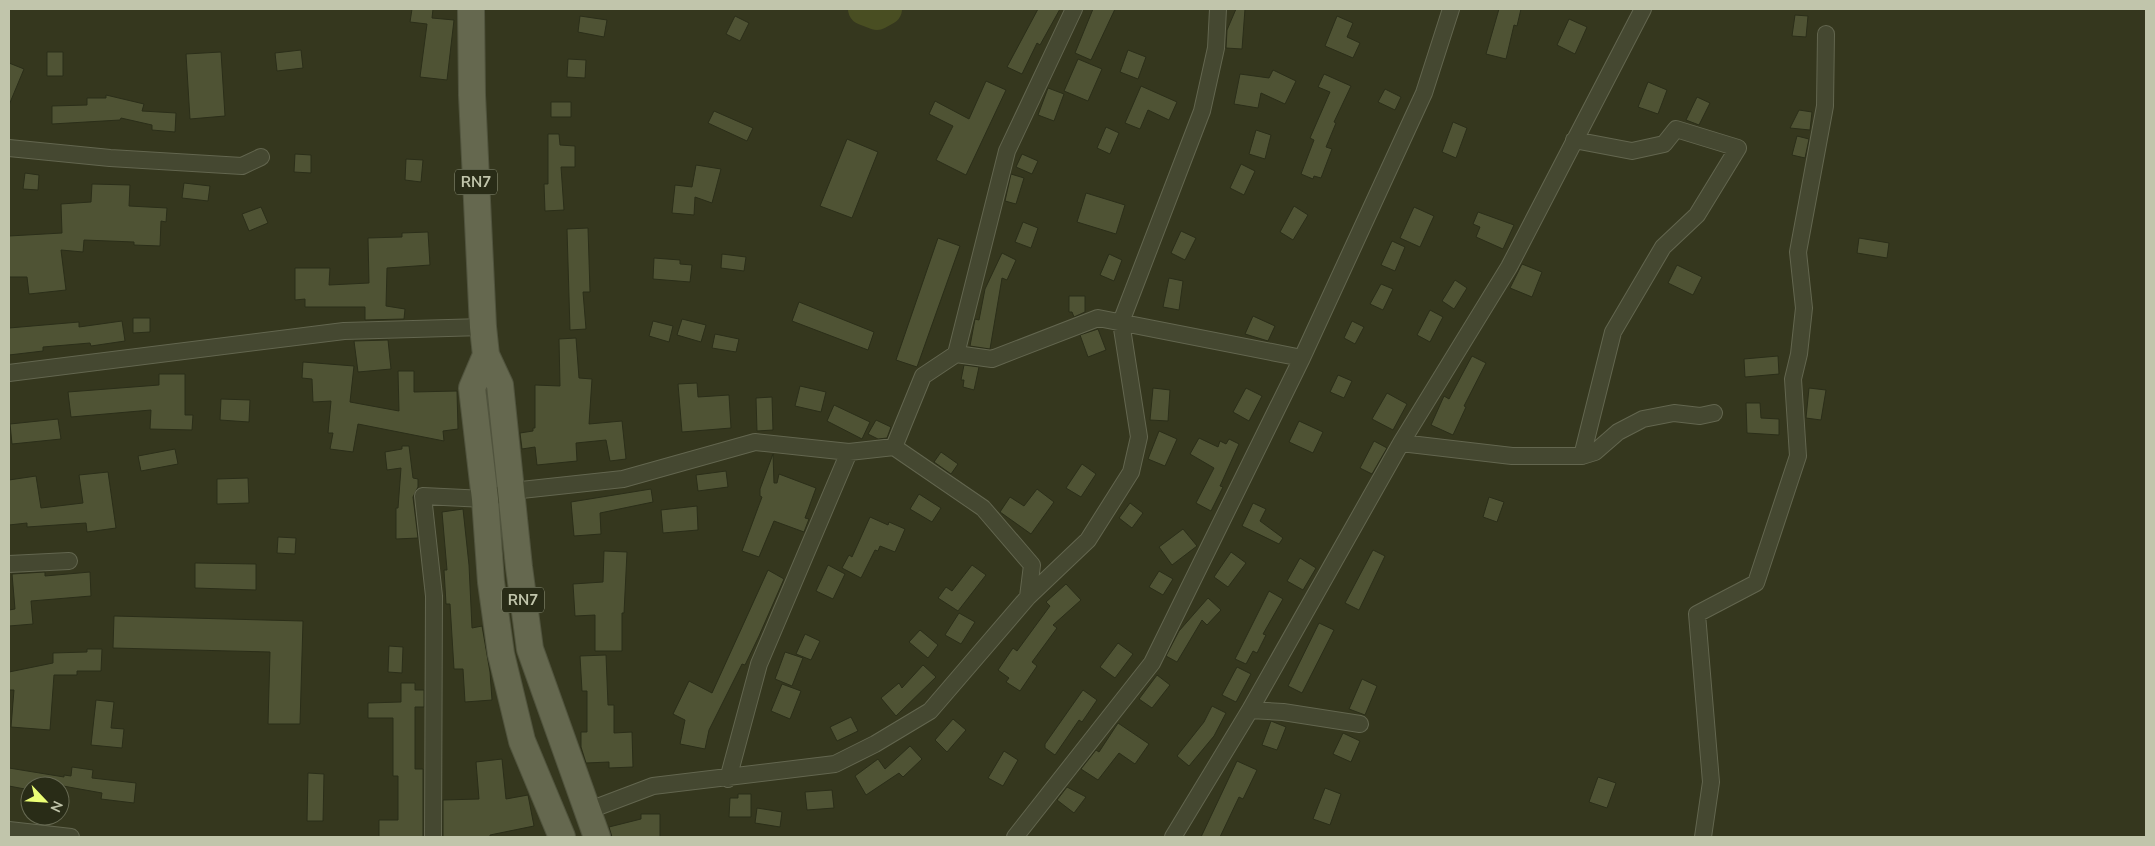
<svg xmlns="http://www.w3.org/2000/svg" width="2155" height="846" font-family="'Nunito Sans',sans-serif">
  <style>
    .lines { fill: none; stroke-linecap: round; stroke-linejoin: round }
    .river { stroke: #494e22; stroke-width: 32 }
    .building { fill: #4f5334; stroke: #2b2e19 }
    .street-casing { stroke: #63664f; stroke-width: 18 }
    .primary-casing { stroke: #51543e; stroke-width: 28 }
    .street { stroke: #454831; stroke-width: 16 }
    .primary { stroke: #65684f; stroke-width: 26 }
    .labels { text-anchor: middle; stroke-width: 4.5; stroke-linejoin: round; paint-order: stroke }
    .shield { fill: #292c17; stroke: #93977f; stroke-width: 1 }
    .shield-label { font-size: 15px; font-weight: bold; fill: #c1c5ab }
  </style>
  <rect width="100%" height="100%" fill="#35371e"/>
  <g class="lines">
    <path class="river" d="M864 9 877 14 886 9"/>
  </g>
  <path class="building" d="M412 9H433L432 18 454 20 447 80 420 77 427 24 410 22Z
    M1038 9H1060L1040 45 1037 43 1022 74 1007 67Z
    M1093 9H1115L1091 60 1075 53Z
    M1236 9H1245L1242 49 1226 48 1227 30Z
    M1499 9H1521L1517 26 1514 25 1506 59 1486 54Z
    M1795 15 1808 16 1806 37 1792 36Z
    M580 16 607 20 604 37 578 32Z
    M735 16 749 23 740 41 726 34Z
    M1337 16 1353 23 1347 37 1360 43 1353 58 1325 46Z
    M1569 19 1587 27 1575 54 1557 45Z
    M301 50 303 68 277 71 275 53Z
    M1128 50 1146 57 1138 79 1120 72Z
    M47 52H63V76H47Z
    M221 52 225 116 190 119 186 54Z
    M568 59 586 60 585 78 567 77Z
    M1078 59 1102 69 1088 101 1064 91Z
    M9 63 24 69 9 105Z
    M1273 70 1296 81 1285 104 1261 93 1258 108 1234 104 1240 74 1269 78Z
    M1324 74 1351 86 1334 122 1336 123 1326 147 1332 149 1321 178 1314 176 1313 179 1301 174 1314 140 1310 138 1330 92 1318 87Z
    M986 81 1006 90 966 175 936 160 953 126 929 114 935 101 969 119Z
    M1648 82 1667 90 1658 114 1638 107Z
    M1141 86 1177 102 1169 120 1148 110 1140 129 1125 123Z
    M1048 88 1064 94 1054 121 1038 115Z
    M1385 89 1401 97 1395 110 1378 102Z
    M106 95 144 104 142 111 176 113 175 132 152 130V125L121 118 120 120 52 124V106L87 105V98H106Z
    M1697 97 1710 103 1699 125 1686 120Z
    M551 102H571V117H551Z
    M1799 110 1812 112 1810 130 1790 128Z
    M714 111 753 128 747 141 708 123Z
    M1453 122 1467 128 1456 158 1442 152Z
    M1106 127 1119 133 1110 154 1097 148Z
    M1256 130 1271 135 1265 159 1249 154Z
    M548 134H559L560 145 575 146V167H561L564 210 545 211 544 184H548Z
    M1797 136 1809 139 1805 158 1792 155Z
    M847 139 878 152 852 218 820 206Z
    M295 154 311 155V173L294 172Z
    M1022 154 1038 161 1032 174 1016 167Z
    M406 159 423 160 421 182 405 180Z
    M1241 164 1255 171 1244 195 1230 188Z
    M696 165 721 169 712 203 695 197 694 215 672 213 675 185 692 187Z
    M25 173 39 175 38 190 23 189Z
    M1011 174 1024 178 1016 204 1005 201Z
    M184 183 210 186 208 201 182 198Z
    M92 184 130 185 129 206 167 208 166 222 161 221 160 246 134 245V242L84 240 83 252 61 250 66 290 29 294 27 277H9V236L62 233 61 204 91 202Z
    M1086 193 1125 205 1116 234 1077 222Z
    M1294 206 1308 215 1293 240 1280 232Z
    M261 207 268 223 249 231 242 214Z
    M1414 207 1434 216 1420 247 1400 238Z
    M1478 212 1514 225 1503 249 1476 237 1480 227 1473 224Z
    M1023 222 1038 228 1031 248 1015 242Z
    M588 228 590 292H583L586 329 570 330 567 229Z
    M1181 231 1196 238 1185 260 1171 253Z
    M428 232 430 265 387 268 386 306 405 309 404 319 365 320V307H305V299L295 300V268H330L329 285 369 283 368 238 402 237V233Z
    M938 238 960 246 917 367 896 360Z
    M1859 238 1889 243 1887 258 1857 253Z
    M1392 241 1405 247 1395 271 1381 265Z
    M1002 253 1016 260 1007 280 1002 278 990 349 970 346 975 319 979 320 985 289Z
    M722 254 746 257 744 271 721 268Z
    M1109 254 1122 260 1114 281 1100 275Z
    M654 258 680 260V264L692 265 690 282 653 279Z
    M1522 264 1542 272 1532 297 1510 288Z
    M1677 265 1702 277 1693 295 1668 283Z
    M1169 278 1183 281 1179 310 1163 307Z
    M1455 280 1467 288 1454 309 1442 301Z
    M1381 284 1393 289 1383 310 1370 304Z
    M1069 296H1085V312L1074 317 1072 312H1069Z
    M799 302 874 332 868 350 792 321Z
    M1430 310 1443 317 1430 342 1417 335Z
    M1253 316 1275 326 1268 341 1245 334Z
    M133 318H150V332L133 333Z
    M682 319 706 325 701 342 677 335Z
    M122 321 125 341 91 346 90 343 43 347V351L9 355V328L79 322V327Z
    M653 321 673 326 669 342 649 336Z
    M1352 321 1364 327 1355 344 1344 338Z
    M1098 329 1106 350 1088 357 1080 335Z
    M715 334 739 339 736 352 712 348Z
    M576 338 579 378 592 379 589 424 622 421 626 459 610 461 606 440 576 443 577 461 537 465 535 447 522 449 520 433 533 431V428H535V385L560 386 559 339Z
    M388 340 391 369 358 372 354 341Z
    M1472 356 1486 363 1464 406 1466 407 1453 435 1431 425 1444 396 1449 399Z
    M1778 356 1779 374 1745 377 1744 359Z
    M303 362 354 366 350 402 399 411 398 371H414V392L457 391 458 429 443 431 444 441 358 424 353 452 330 449 333 433H328L331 401 313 402 312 379 302 378Z
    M964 365 979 367 974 390 963 387 964 380H961Z
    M159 374H185V415H193L192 430 150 429 151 410 71 417 68 392 159 385Z
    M1338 375 1352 381 1344 398 1330 392Z
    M697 383 698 397 729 395 731 428 682 432 678 384Z
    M800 386 826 392 821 412 795 406Z
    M1153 388 1170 390 1168 421 1150 420Z
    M1246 388 1262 396 1249 421 1233 412Z
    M1809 388 1826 390 1821 420 1806 418Z
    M1387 393 1407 404 1393 430 1372 419Z
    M772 397 773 430 757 431 756 398Z
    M221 399 250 400 249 422 220 420Z
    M1746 403H1760L1761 418 1779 419V435L1747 433Z
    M834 405 870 422 862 439 827 421Z
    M58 419 61 439 12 444 10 424Z
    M876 420 891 427 887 438 878 439 868 434Z
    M1299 421 1323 432 1313 453 1289 442Z
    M1159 431 1177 439 1165 466 1148 459Z
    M1199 438 1218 447 1220 441 1226 444 1229 439 1239 444 1220 486 1223 487 1211 511 1196 503 1214 468 1190 454Z
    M1374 441 1387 448 1372 474 1360 468Z
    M402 446H409L413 478 418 479V487L413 497 418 538 396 539V508H398L401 468 387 470 385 452 402 449Z
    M175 449 178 464 141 471 138 456Z
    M941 452 958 464 951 474 934 462Z
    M773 454 774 483H777L779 474 816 488 805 518 809 519 804 532 774 521 759 557 742 551 762 497 760 496V489Z
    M1082 464 1096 474 1081 497 1066 488Z
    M726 471 728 487 698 491 696 475Z
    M108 472 116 528 87 532 86 523 27 527V523L9 525V480L36 476 41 508 83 503 79 475Z
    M248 478 249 503 217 504V479Z
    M651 489 653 502 600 513 601 534 574 536 571 502Z
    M1037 489 1054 502 1031 534 1000 512 1010 497 1024 506Z
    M919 494 941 508 932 522 910 509Z
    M1489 497 1504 502 1497 522 1483 517Z
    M1130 503 1143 513 1132 528 1119 518Z
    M1253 503 1266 509 1260 521 1283 538 1279 544 1242 526Z
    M697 506 698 530 663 533 661 510Z
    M463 509 469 565 472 628 482 626 490 672 492 700 465 702 463 669H454L450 604H446L444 570H447L442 512Z
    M870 517 888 525 889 522 905 529 895 552 880 546 878 551 875 550 861 578 842 568 849 555 852 557Z
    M1183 529 1197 546 1172 565 1159 547Z
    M278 537 296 538 295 554 277 553Z
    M1373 550 1385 556 1359 610 1345 603Z
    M604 551 627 552 624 613H622V651H595V615L575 616 573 584 603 582Z
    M1231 552 1246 563 1228 587 1214 577Z
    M1300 558 1316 568 1303 590 1287 581Z
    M195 563 256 564V590L195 588Z
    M828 565 845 574 833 599 816 591Z
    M972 565 986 575 958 611 938 598 946 587 952 591Z
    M768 570 784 579 759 636 745 665 742 664 709 730 705 749 680 744 685 720 673 714 689 681 712 693Z
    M1159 571 1173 579 1163 595 1149 587Z
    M45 572V576L90 572 91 596 31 601 33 624 9 626V610L15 609 12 574Z
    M1066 584 1081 600 1053 625 1057 628 1032 662 1037 666 1020 691 1006 682 1009 678 998 670 1013 648 1017 651 1050 606 1046 602Z
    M1269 591 1283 599 1263 634 1266 635 1257 653 1253 651 1246 664 1235 659Z
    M1208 598 1221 610 1207 625 1202 620 1177 662 1166 656 1179 631Z
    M959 613 975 622 961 644 945 635Z
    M114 616 303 621 300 724H268L270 652 113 648Z
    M1319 623 1334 630 1302 693 1288 686Z
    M920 630 938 645 928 658 909 642Z
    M805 634 820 641 811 660 796 654Z
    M1118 643 1133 654 1115 678 1100 667Z
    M389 646 403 647 402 673 388 672Z
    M87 649H102L101 671H77V675H54L50 730 11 727 14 690H9V672L53 663V653L87 652Z
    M785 652 803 658 792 686 775 679Z
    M606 655 608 705H614V733L632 732 633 767 609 768V762L586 763 581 747V732H587V691H582L580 656Z
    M923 665 936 677 896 716 881 698 899 683 902 688Z
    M1237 667 1251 674 1236 702 1222 695Z
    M1157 675 1170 685 1152 708 1139 699Z
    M1362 679 1377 686 1365 715 1349 709Z
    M401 683H415V690H424V707H415V769H423V837H379V820H398V776H393V718H368V703L401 702Z
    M782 684 801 691 790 719 771 711Z
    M1083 690 1097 700 1082 722 1079 720 1055 755 1045 748V744Z
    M96 700 114 702 111 728 124 729 122 748 91 745Z
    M1212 706 1226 713 1214 736 1189 766 1177 756 1204 722Z
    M851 717 858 731 837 741 830 727Z
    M953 719 966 730 947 752 935 740Z
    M1271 721 1286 727 1277 750 1262 745Z
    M1118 723 1149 744 1135 764 1119 753 1098 780 1081 769 1096 750 1099 752Z
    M1343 733 1360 741 1351 762 1333 754Z
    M910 746 922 759 903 777 899 773 866 795 855 776 878 759 885 769Z
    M1004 751 1018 760 1003 786 988 778Z
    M502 759 506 799 528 795 534 826 490 835V837H443V800L479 799 476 762Z
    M1237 761 1257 770 1243 799 1239 797 1220 837H1201Z
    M72 767 93 770 92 778 136 783 134 803 101 799 102 793 63 786H30V790L9 786V768L64 777V775L71 776Z
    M308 773 324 774 323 821H307Z
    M1598 777 1616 783 1607 808 1589 802Z
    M1067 787 1086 797 1074 813 1057 800Z
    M1325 788 1341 794 1330 825 1313 819Z
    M832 790 834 808 807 810 805 792Z
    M738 794H751V817H729L730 798H738Z
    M757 808 782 812 780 827 755 823Z
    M641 814H660V837H612L609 827 641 819Z"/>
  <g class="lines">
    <defs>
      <path id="street" d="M1574 140 1632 151 1664 144 1676 129 1738 148 1697 215 1663 247 1613 332 1582 456
        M9 148 110 158 242 166 261 157
        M956 354 992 359 1098 318 1302 358
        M9 373 344 331 483 327
        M1401 443 1512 456H1582L1595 452 1618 432 1643 419 1674 413 1700 416 1714 413
        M894 447 923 376 956 354 1007 151 1074 9
        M9 564 69 561
        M1028 597 1088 540 1131 472 1139 437 1121 322 1202 111 1216 48 1218 9
        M1250 710 1283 712 1360 724
        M728 779 759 664 849 452
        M9 830 71 837
        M433 837 434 596 423 496 485 499 512 491 623 479 755 442 849 452 894 447 983 508 1032 565 1028 597 930 711 875 744 835 764 653 786 587 811
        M1015 837 1152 663 1302 358 1424 93 1451 9
        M1173 837 1250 710 1401 443 1509 267 1643 9
        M1703 837 1711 782 1697 614 1756 583 1798 456 1793 379 1799 354 1804 308 1798 252 1825 106 1826 34"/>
      <path id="primary" d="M471 9 472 95 483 327 486 355 500 385 519 567 530 649 597 837
        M486 355 472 388 485 499 491 582 501 654 522 741 562 837"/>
    </defs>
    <use href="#street" class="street-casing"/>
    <use href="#primary" class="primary-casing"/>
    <use href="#street" class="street"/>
    <use href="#primary" class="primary"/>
  </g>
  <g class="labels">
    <g class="shield">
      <rect x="455" y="169.5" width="42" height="25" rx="4"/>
      <rect x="502" y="587.5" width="42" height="25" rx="4"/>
    </g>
    <g class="shield-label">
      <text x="476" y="187">RN7</text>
      <text x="523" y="605">RN7</text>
    </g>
  </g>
  <rect width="2155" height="846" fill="none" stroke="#c1c5ab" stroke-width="20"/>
  <g transform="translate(45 801) rotate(115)"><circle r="24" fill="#292c17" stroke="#666952"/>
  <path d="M0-4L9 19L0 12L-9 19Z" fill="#ecff76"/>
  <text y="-8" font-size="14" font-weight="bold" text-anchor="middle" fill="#c1c5ab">N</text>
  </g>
</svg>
